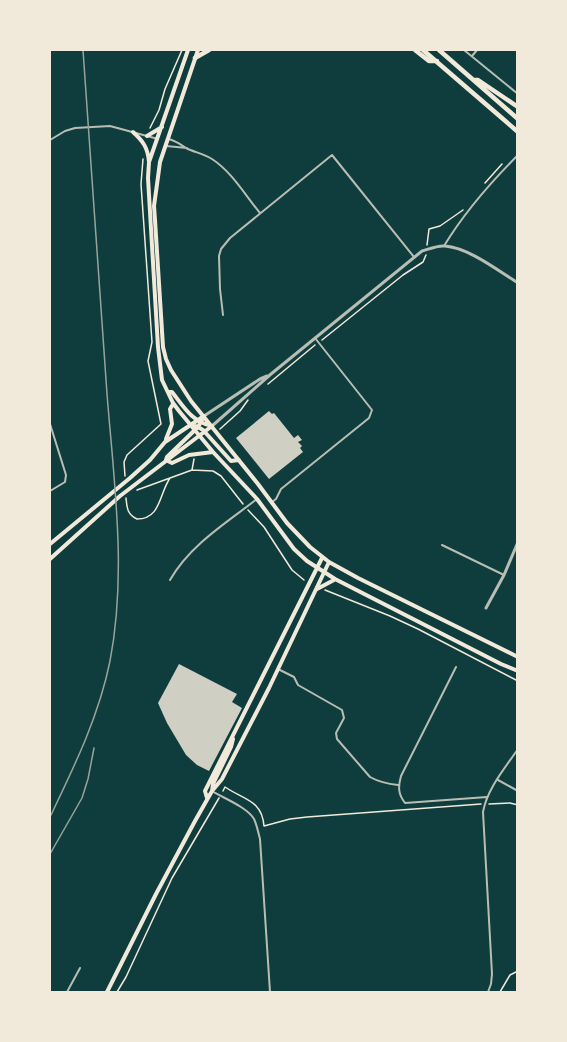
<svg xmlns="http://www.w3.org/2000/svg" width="567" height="1042" font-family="Spectral,serif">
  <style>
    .building { fill: #cfcfc3 }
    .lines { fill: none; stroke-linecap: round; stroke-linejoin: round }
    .path { stroke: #f1e9da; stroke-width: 1.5 }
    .minor { stroke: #b8beb3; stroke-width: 2 }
    .tertiary { stroke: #b8beb3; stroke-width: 3 }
    .secondary { stroke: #f1e9da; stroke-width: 4 }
    .motorway { stroke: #f1e9da; stroke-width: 4.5 }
    .rail { stroke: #97a49c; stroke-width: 1.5 }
  </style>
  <rect width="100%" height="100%" fill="#0f3d3e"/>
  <path class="building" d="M269 411 272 414 274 413 294 438 298 435 302 440 298 442 302 446 300 448 303 452 269 479 236 438Z
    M179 664 237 694 232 702 242 708 209 771 197 765 186 755 167 723 158 703Z"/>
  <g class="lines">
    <path class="path" d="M150 128 159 110 165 89 182 50
      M485 183 502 164
      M427 245 429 229 440 226 463 210
      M322 340 403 275 423 262 426 255
      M268 384 315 345
      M220 429 240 411 248 400
      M192 470 194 459
      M125 476 124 462 127 455 161 424 148 361 152 342 141 184 143 159
      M137 490 192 470 213 471 221 476 243 504
      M126 498C127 508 127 514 137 519 161 519 159 494 170 478
      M248 510 264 527 292 570 304 580
      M325 590 390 616 418 629 518 681
      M223 791 225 787C244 800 262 800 264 826L290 819 307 817 481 804
      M489 804 510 803 518 805
      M117 992 126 977 172 878 219 798
      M500 992 510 975 518 971"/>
    <path class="minor" d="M464 50 518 94
      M472 56 477 50
      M169 139C176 141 180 144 186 148 194 152 204 154 212 159 232 172 245 195 260 213
      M50 140 65 131 75 128 110 126 158 139
      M166 146 187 148
      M444 246C464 213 490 183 518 155
      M223 315 220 289 219 256 221 249 230 238 332 155 414 257
      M50 424 66 475 65 482 50 491
      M272 502 276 499 281 489 369 418 372 410 315 338
      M442 545 504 575
      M170 580C190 545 226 523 257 499
      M456 667 401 776C398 787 398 794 405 803L487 797
      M278 669 294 677 298 685 342 710 344 718 336 733 337 739 370 777C379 782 388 784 398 785
      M498 780 518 791
      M212 791C223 798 247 807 254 819 257 825 258 832 260 839L270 992
      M67 992 80 968
      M488 992 491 984 492 974 483 812C487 789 505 768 518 749"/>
    <path class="tertiary" d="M204 416 260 379 267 376
      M212 426 271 374 422 251C429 249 438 245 445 246 469 248 497 270 518 283
      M486 608 504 575 518 542"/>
    <path class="secondary" d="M188 50 149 162 148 178 158 347 162 380 173 403 179 411 213 452 257 499 294 549 307 561 335 579 501 664 518 671
      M198 50 160 162 158 177 154 206 155 220 163 347 166 359 171 370 191 401 258 484 287 523 310 547 329 562 358 578 518 657
      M133 132C143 141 148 148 149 162
      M147 136 162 127
      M168 392H172C184 407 192 422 212 426
      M192 425 198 427 203 430 231 461 239 460
      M166 439 172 424 170 409 173 404
      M166 460 167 457 198 427 204 416
      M166 460 172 463 189 455 213 452
      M50 544 130 478 150 460 165 442 204 416
      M50 559 120 496 212 426
      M317 589 334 580
      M212 791 213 784 231 747 233 739
      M207 798 205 791 322 558
      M107 992 156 894 195 821 212 791 222 779 269 688 329 562"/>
    <path class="motorway" d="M415 50 429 61H437
      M423 50 518 132
      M439 50 518 119
      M195 58 209 50
      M474 80H478L518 107"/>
    <path class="rail" d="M50 817C74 767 99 716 110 661 127 573 114 482 107 394 98 279 90 164 83 50
      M50 854 82 798 88 779 94 748"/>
  </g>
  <rect width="567" height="1042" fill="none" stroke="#f1e9da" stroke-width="102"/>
</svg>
